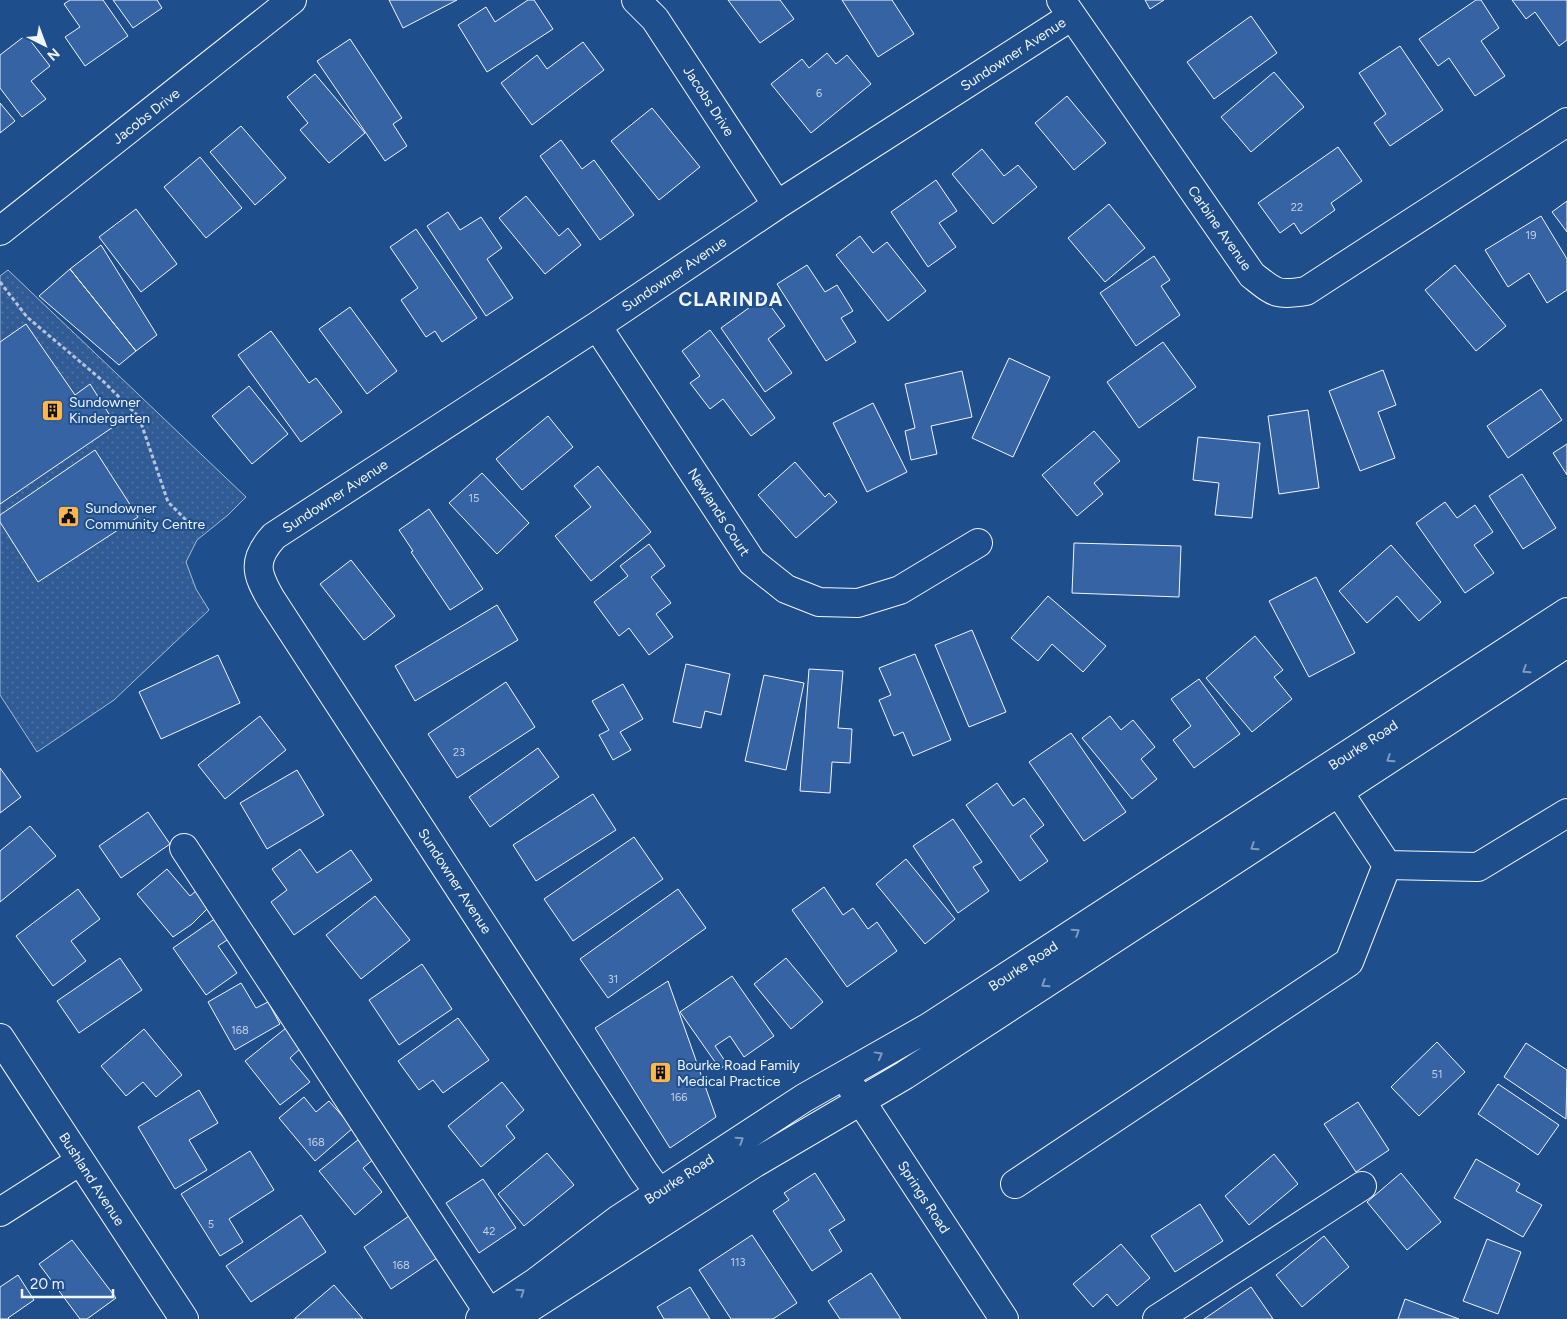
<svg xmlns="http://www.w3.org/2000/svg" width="1567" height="1319" font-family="Figtree,sans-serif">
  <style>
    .park { fill: url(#park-dots); stroke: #a8bbd7 }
    .building { fill: #3563a3; stroke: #f2f6ff }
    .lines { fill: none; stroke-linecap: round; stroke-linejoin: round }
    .minor-casing { stroke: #f2f6ff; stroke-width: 30 }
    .major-casing { stroke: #f2f6ff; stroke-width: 30 }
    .path { stroke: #b3c4dc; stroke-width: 3; stroke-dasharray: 4 2.5; stroke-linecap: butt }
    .minor { stroke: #1f4e8c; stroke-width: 28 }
    .major { stroke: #1f4e8c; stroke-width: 28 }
    .oneway { stroke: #7e9ac0 }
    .labels { text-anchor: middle; stroke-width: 4; stroke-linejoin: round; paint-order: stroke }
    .number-label { font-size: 11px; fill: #c3d1e8 }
    .street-label { font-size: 14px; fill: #f2f6ff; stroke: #1f4e8c }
    .poi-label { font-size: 14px; fill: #f2f6ff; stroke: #1f4e8c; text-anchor: start }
    .district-label { font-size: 19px; font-weight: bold; letter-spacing: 1px; fill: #f2f6ff; stroke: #1f4e8c }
  </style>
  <defs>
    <pattern id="park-dots" width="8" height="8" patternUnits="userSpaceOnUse" patternTransform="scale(1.25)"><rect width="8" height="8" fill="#305b95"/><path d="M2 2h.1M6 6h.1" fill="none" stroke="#4e73a5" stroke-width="1.8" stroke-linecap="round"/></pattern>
  </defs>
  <rect width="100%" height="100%" fill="#1f4e8c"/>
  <path class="park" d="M8 270 246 497 228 515 197 540 186 562 196 589 209 610 114 700 37 752 0 695V276Z"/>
  <path class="building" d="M70 0H103L128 36 85 66 65 37 80 27 64 4Z
    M113 0H157L162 8 133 28Z
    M389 0H457L403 28Z
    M528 0H534L553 29 487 72 458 25 486 7 495 22Z
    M728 0H780L794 19 760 43Z
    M842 0H892L914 34 878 57Z
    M1145 0H1164L1150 9Z
    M1476 0H1481L1499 28 1481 41 1505 76 1475 96 1449 58 1438 66 1419 39Z
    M1512 0H1567V40L1559 46 1535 12 1526 19Z
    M1251 16 1277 53 1214 99 1187 62Z
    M26 35 50 66 31 81 46 99 22 117 0 88V55Z
    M350 39 402 118 393 124 407 146 385 161 317 61Z
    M583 42 604 70 532 125 501 83 537 55 547 69Z
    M1400 46 1443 110 1390 146 1374 123 1386 114 1359 73Z
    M827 53 836 64 847 55 871 84 811 133 771 84 802 59 809 68Z
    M1274 72 1304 107 1251 152 1221 117Z
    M315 74 365 133 329 163 300 130 308 123 287 97Z
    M1067 96 1106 143 1074 170 1035 123Z
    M0 103 15 121 0 133Z
    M652 108 700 167 659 200 611 141Z
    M241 126 286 178 255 205 210 152Z
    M561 140 582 169 594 160 634 215 600 240 540 156Z
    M1338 147 1362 181 1331 203 1335 210 1301 234 1294 223 1280 233 1258 203Z
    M982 149 1004 176 1018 165 1037 187 993 224 952 174Z
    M200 157 242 208 206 238 164 187Z
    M936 180 957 211 939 223 956 247 928 267 891 212Z
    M526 196 559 236 568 228 581 245 545 274 499 218Z
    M1567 201V232L1552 212Z
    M1109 204 1145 248 1105 282 1068 238Z
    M136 209 177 264 141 292 99 237Z
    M448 212 460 230 481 217 502 248 487 259 513 298 486 316 427 226Z
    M1541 216 1567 259V290L1547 303 1529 273 1508 287 1485 250Z
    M416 229 477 318 442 342 435 331 426 337 401 300 418 288 390 247Z
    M860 236 873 253 887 242 926 291 888 321 836 255Z
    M101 245 157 335 136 351 70 269Z
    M1154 256 1170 280 1161 286 1180 315 1136 346 1100 293Z
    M807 265 825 292 837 285 853 311 841 318 856 342 826 361 777 284Z
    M1455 265 1506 326 1476 351 1425 290Z
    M70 269 136 351 119 365 39 296Z
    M764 297 785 326 768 339 792 373 765 392 721 328Z
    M350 307 397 371 367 394 319 329Z
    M26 324 75 395 90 384 116 425 0 504V342Z
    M710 330 775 418 751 436 723 399 710 409 690 383 700 376 682 351Z
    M271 331 309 383 316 378 342 412 301 442 238 355Z
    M1163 342 1196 387 1139 428 1107 382Z
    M1009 358 1050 377 1013 457 972 438Z
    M1383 370 1396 405 1378 412 1395 458 1360 471 1329 391Z
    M962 371 972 417 931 426 937 454 911 460 905 431 915 428 905 384Z
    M249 386 288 434 252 464 212 416Z
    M1541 389 1562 420 1508 458 1487 426Z
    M873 403 907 472 867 492 833 423Z
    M1308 410 1319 488 1279 494 1268 416Z
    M548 416 573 447 522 490 496 459Z
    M1094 431 1120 461 1094 483 1103 494 1077 516 1042 475Z
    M1198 437 1260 443 1252 518 1215 515 1219 483 1193 480Z
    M1567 444V475L1553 453Z
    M95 450 138 517 38 582 0 522V515Z
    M795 462 825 497 829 493 837 502 796 538 758 495Z
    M598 466 651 532 591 581 555 536 591 507 574 486Z
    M482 473 529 523 497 554 449 503Z
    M1522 474 1556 528 1523 549 1489 496Z
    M1445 502 1457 518 1475 505 1493 532 1474 545 1494 573 1465 593 1416 523Z
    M429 509 483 589 450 610 411 552 413 551 399 530Z
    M1074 543 1181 546 1179 597 1072 593Z
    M649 544 665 566 651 577 671 603 656 614 673 637 649 655 629 628 619 636 594 602 628 576 620 566Z
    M1391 545 1441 602 1419 621 1397 596 1367 623 1339 591Z
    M351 560 395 616 364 640 320 584Z
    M1316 577 1355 653 1309 677 1269 601Z
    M1048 596 1106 646 1083 672 1052 644 1038 661 1011 638Z
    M497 605 518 640 415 701 395 666Z
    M972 630 1006 712 969 727 935 645Z
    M1255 636 1283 670 1274 677 1292 699 1252 732 1206 678Z
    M915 654 951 740 913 756 903 732 894 736 879 700 891 695 879 668Z
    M218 655 240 703 161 739 139 692Z
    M686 664 730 674 721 715 705 711 701 728 673 722Z
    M809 669 843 671 838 728 852 729 850 763 832 762 830 793 800 791Z
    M764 675 804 683 786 770 745 761Z
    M1199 679 1240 734 1194 768 1173 740 1191 726 1171 699Z
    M506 682 535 727 457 778 428 734Z
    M623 684 643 719 620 732 631 750 613 760 599 735 609 730 592 701Z
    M260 716 286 750 225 799 198 765Z
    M1110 716 1121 730 1133 720 1155 747 1141 759 1157 779 1132 799 1082 738Z
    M1071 733 1126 812 1084 841 1029 762Z
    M538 748 559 777 490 827 469 797Z
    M0 768 21 797 0 813Z
    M297 770 324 815 267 849 240 803Z
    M997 783 1013 806 1024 798 1044 825 1030 836 1048 861 1020 881 966 805Z
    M593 794 616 830 536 881 513 845Z
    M148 812 170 844 121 878 99 846Z
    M953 819 982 862 973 867 989 891 958 913 913 846Z
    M30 826 56 856 0 902V851Z
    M634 837 663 879 573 941 544 899Z
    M300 849 317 873 351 850 372 880 294 935 271 902 287 890 272 869Z
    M906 859 955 919 925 944 876 884Z
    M167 869 190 896 196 891 209 907 192 924 173 937 137 894Z
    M824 887 843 915 853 908 868 929 877 922 897 951 847 987 792 910Z
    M78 889 100 919 71 941 86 961 53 986 16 936Z
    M678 889 706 928 608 998 580 959Z
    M375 896 410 940 361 979 326 935Z
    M216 918 230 938 218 946 237 973 206 995 173 948Z
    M120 958 142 990 79 1033 57 1001Z
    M786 958 823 1002 791 1029 754 984Z
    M422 964 452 1009 399 1045 369 1000Z
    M732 976 774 1036 744 1057 730 1036 715 1046 727 1064 720 1069 680 1012Z
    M668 981 716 1117 670 1148 595 1028Z
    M241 983 256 1008 268 1002 280 1024 235 1050 208 1002Z
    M458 1018 489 1060 443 1093 433 1080 419 1090 398 1061Z
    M286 1028 302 1047 290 1058 310 1082 280 1105 245 1061Z
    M144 1029 182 1075 156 1097 143 1082 126 1096 101 1066Z
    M1437 1042 1465 1072 1419 1116 1391 1087Z
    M1526 1043 1567 1070 1566 1119 1504 1077Z
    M502 1082 524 1110 506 1126 515 1138 481 1167 448 1126Z
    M1498 1084 1559 1125 1538 1155 1478 1114Z
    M199 1090 218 1123 189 1140 207 1170 175 1189 138 1127Z
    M304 1097 316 1112 329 1101 353 1128 315 1161 279 1118Z
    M1358 1102 1389 1150 1356 1172 1324 1124Z
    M359 1139 375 1158 363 1168 382 1192 355 1215 319 1171Z
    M250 1151 274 1190 229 1219 243 1242 220 1256 181 1194Z
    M547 1153 574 1185 524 1226 498 1194Z
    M1274 1154 1298 1184 1249 1225 1225 1196Z
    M1476 1159 1520 1184 1516 1191 1542 1205 1523 1237 1454 1198Z
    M815 1173 845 1220 829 1230 842 1251 812 1271 773 1211 789 1200 784 1193Z
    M1401 1173 1441 1222 1407 1250 1367 1202Z
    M483 1179 516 1228 479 1253 446 1203Z
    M1200 1204 1223 1241 1175 1272 1151 1236Z
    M301 1215 326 1252 251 1302 226 1266Z
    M409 1216 437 1258 391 1289 364 1247Z
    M752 1235 797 1303 773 1319H731L699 1270Z
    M1324 1236 1349 1267 1302 1307 1276 1275Z
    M1487 1239 1521 1252 1498 1314 1463 1301Z
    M72 1240 116 1298 87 1319H80L39 1264Z
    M1121 1244 1150 1278 1117 1306 1107 1294 1093 1307 1073 1284Z
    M871 1273 901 1319H840L828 1301Z
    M18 1275 34 1300 8 1318 9 1319H0V1287Z
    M334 1285 363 1319H294Z
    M690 1287 710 1319H664L657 1307Z
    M1251 1287 1273 1319H1204Z
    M1405 1299 1459 1319H1398Z"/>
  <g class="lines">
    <defs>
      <path id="minor" d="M636 0 655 19 777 205
        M1061 0 1252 275C1275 293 1276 296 1306 291L1567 122
        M0 231 292 0
        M597 326 752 562 786 589 819 602 858 603 900 590 978 543
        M1326 773 1387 865
        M184 848 493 1319
        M0 1038 184 1319
        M1015 1184 1349 962 1387 865 1478 867 1567 813
        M0 1212 80 1161
        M673 1212 644 1172 271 599C256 573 252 560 274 536L597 326 777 205 1072 16
        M1157 1319 1362 1186"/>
      <path id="major" d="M851 1086 1004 1319
        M520 1314 755 1163 905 1075 1567 643
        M480 1319 536 1282 619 1219 804 1098 929 1027 1567 612"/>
    </defs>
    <use href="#minor" class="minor-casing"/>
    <use href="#major" class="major-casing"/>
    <path class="path" d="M0 282 27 317 103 381 139 417 168 502 191 525"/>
    <use href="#minor" class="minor"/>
    <use href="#major" class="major"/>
  </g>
  <defs><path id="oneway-chevron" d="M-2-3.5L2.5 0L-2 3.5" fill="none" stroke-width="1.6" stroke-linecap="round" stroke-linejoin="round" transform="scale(1.25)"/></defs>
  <g class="oneway">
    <use href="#oneway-chevron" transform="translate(1526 670) rotate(147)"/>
    <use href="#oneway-chevron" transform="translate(1390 759) rotate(147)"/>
    <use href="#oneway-chevron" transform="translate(1254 847) rotate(147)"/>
    <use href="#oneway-chevron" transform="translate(1076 932) rotate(-33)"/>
    <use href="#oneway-chevron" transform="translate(1045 984) rotate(147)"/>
    <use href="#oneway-chevron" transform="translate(879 1055) rotate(-29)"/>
    <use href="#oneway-chevron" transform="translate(740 1140) rotate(-33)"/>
    <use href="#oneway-chevron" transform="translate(521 1292) rotate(-34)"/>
  </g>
  <defs>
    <symbol id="building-square" viewBox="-11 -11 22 22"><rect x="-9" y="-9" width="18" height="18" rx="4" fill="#ffb74d" stroke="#1f4e8c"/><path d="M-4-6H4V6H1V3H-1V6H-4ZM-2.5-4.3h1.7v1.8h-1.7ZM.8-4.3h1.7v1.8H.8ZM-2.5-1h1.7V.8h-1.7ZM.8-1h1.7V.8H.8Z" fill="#111"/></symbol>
    <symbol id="civic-square" viewBox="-11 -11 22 22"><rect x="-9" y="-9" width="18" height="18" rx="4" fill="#ffb74d" stroke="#1f4e8c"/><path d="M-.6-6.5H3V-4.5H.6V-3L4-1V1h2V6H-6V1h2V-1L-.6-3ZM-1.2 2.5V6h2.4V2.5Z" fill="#111"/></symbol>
  </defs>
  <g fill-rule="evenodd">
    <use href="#building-square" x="40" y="398" width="25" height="25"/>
    <use href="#civic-square" x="56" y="504" width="25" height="25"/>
    <use href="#building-square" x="648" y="1060" width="25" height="25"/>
  </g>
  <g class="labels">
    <g class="number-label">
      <text x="819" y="97">6</text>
      <text x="1297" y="211">22</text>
      <text x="1531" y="239">19</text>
      <text x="474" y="502">15</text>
      <text x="459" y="756">23</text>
      <text x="613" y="983">31</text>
      <text x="240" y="1034">168</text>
      <text x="1437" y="1078">51</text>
      <text x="679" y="1101">166</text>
      <text x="316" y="1146">168</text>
      <text x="211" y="1228">5</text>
      <text x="489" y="1235">42</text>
      <text x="738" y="1266">113</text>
      <text x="401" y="1269">168</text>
    </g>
    <g class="street-label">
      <text transform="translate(1013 54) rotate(-33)" y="5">Sundowner Avenue</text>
      <text transform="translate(709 101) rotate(57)" y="5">Jacobs Drive</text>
      <text transform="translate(146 116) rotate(-38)" y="5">Jacobs Drive</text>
      <text transform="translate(1220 228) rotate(55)" y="5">Carbine Avenue</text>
      <text transform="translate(674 274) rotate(-34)" y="5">Sundowner Avenue</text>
      <text transform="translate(335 496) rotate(-33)" y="5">Sundowner Avenue</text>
      <text transform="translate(719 512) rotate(57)" y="5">Newlands Court</text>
      <text transform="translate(1363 745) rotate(-33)" y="5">Bourke Road</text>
      <text transform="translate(455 881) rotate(57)" y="5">Sundowner Avenue</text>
      <text transform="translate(1023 966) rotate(-33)" y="5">Bourke Road</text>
      <text transform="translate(92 1179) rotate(57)" y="5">Bushland Avenue</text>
      <text transform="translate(679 1179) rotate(-33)" y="5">Bourke Road</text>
      <text transform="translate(924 1197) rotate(57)" y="5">Springs Road</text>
    </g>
    <g class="poi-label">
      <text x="69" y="407">Sundowner<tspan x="69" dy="16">Kindergarten</tspan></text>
      <text x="85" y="513">Sundowner<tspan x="85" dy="16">Community Centre</tspan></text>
      <text x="677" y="1070">Bourke Road Family<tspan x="677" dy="16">Medical Practice</tspan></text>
    </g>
    <g class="district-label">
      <text x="731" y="306">CLARINDA</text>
    </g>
  </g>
  <g transform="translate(45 45) rotate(138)" stroke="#1f4e8c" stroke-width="4" paint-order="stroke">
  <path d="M0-4L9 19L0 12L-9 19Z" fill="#f2f6ff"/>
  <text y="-8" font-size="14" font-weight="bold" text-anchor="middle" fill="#f2f6ff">N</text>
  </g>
  <path d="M22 1289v8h91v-8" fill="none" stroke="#f2f6ff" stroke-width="2.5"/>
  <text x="30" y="1289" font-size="15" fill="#f2f6ff" stroke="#1f4e8c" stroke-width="4" paint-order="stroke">20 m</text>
</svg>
